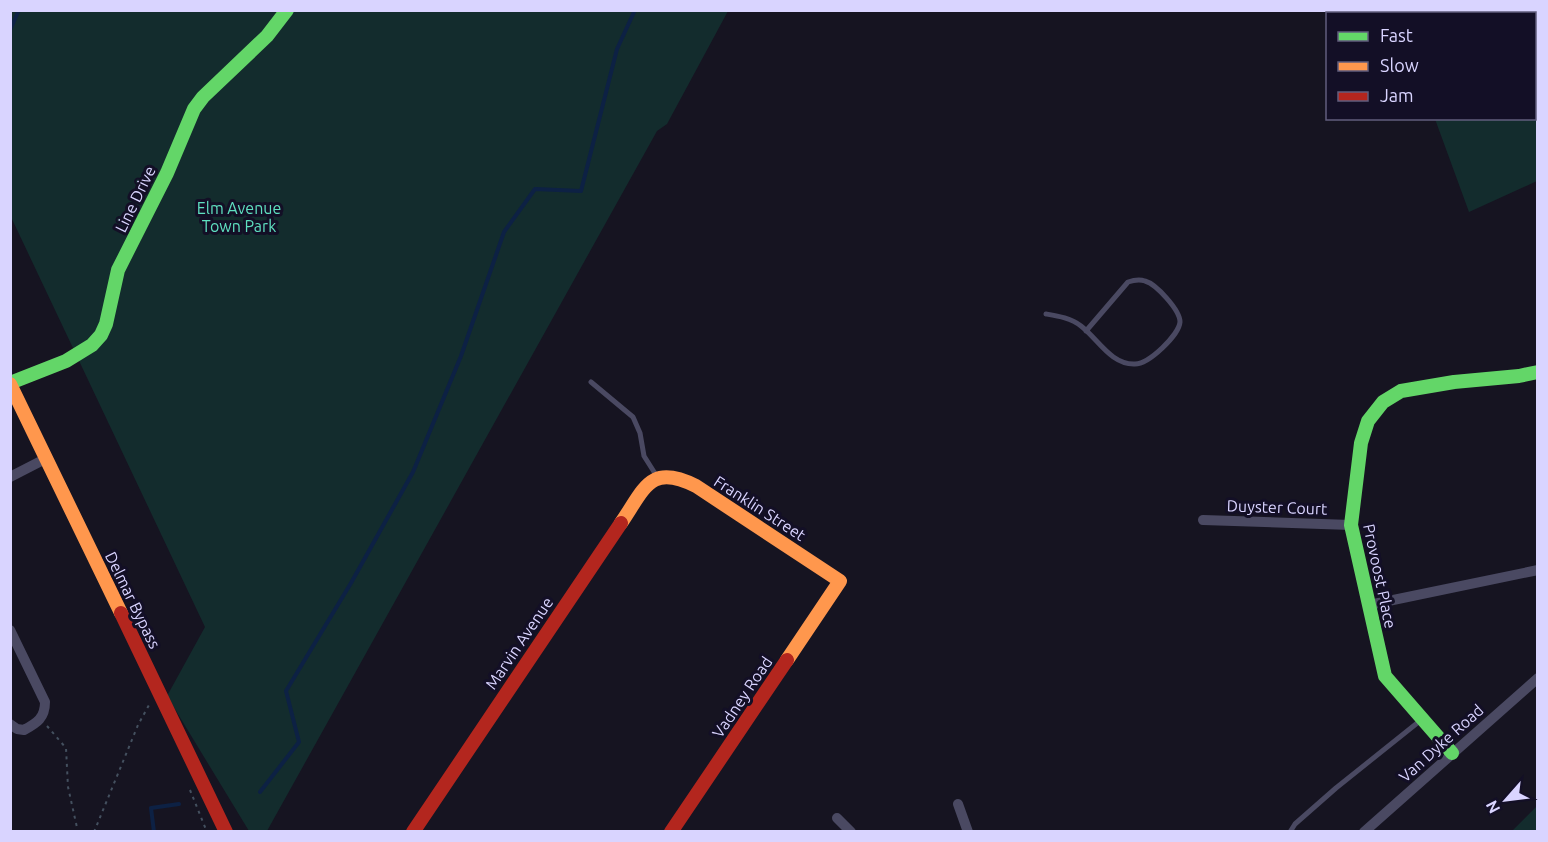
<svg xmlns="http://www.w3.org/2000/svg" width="1548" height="842" font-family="Ubuntu,sans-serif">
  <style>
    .green { fill: #132c2d }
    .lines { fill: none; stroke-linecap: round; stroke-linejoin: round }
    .stream { stroke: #0d2144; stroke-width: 4 }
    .path { stroke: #44505f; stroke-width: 2; stroke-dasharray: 3 4.5; stroke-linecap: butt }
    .lane { stroke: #4a4962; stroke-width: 5 }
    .street { stroke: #4a4962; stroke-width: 10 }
    .fast { stroke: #63d668; stroke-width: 14 }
    .slow { stroke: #ff974d; stroke-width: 14 }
    .jam { stroke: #b3261e; stroke-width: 14 }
    .labels { text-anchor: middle; stroke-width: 6; stroke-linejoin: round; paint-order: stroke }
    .street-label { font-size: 16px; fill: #d9d4ff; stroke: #130f26 }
    .park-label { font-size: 16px; fill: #5fe0c0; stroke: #130f26 }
  </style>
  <rect width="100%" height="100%" fill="#161421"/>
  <path class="green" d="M11 11H728L667 124 657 131 267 831H249L167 696 205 627 11 217Z
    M1395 11H1537V181L1469 212 1435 119 1534 118V14H1396Z
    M1537 806V831H1512Z"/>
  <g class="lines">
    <path class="stream" d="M10 30 19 10
      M260 792 299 742 286 691 351 583 413 472 461 356 504 232 535 189 581 191 617 49 635 10
      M154 832 151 808 179 804"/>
    <path class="path" d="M47 726 66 748 68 787 78 832
      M190 790 207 832
      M94 832 138 725 149 705"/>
    <path class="lane" d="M1046 314C1058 316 1071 318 1081 326 1098 339 1111 365 1135 364 1149 364 1179 335 1180 322 1180 310 1156 284 1145 281 1139 279 1134 280 1128 282L1086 331
      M591 382 633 417 640 433 644 456 656 475
      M1290 832 1295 824 1336 788 1421 720"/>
    <path class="street" d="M10 477 47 458
      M1203 520 1351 525
      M1369 605 1538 570
      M10 630 45 702C45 718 37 723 24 730L17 729 10 724
      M958 804 968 832
      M837 818 851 832
      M1364 832 1538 678"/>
    <path class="fast" d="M10 383 66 361 92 345 101 335 106 324 118 270 167 173 194 109 203 97 267 36 287 10
      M1452 753 1385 676 1351 525 1361 443 1368 421 1383 402 1401 391 1454 382 1519 376 1538 372"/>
    <path class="slow" d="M10 384 121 613
      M621 523C645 488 650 463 696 486L840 581 787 660"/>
    <path class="jam" d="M121 613 226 832
      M413 832 621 523
      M671 832 787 660"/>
  </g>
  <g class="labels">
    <g class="street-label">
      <text transform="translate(135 199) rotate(-64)" y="6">Line Drive</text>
      <text transform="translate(1277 507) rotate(2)" y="6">Duyster Court</text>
      <text transform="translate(760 508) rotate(33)" y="6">Franklin Street</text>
      <text transform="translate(1380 576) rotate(78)" y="6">Provoost Place</text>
      <text transform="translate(133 600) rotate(64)" y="6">Delmar Bypass</text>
      <text transform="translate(519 643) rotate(-56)" y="6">Marvin Avenue</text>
      <text transform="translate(742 697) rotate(-56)" y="6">Vadney Road</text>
      <text transform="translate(1441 743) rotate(-42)" y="6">Van Dyke Road</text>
    </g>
    <g class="park-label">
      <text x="239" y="214">Elm Avenue<tspan x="239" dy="18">Town Park</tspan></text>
    </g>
  </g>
  <rect width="1548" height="842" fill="none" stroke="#d9d4ff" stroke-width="24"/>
  <rect x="1326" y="12" width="210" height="108" fill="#130f26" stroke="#625e7d" stroke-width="1.5"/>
  <rect x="1338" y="32" width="30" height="9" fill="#63d668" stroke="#625e7d" stroke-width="1.5"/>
  <text x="1380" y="42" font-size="18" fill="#d9d4ff">Fast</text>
  <rect x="1338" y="62" width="30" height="9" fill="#ff974d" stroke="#625e7d" stroke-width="1.5"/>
  <text x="1380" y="72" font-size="18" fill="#d9d4ff">Slow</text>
  <rect x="1338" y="92" width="30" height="9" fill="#b3261e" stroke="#625e7d" stroke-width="1.5"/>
  <text x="1380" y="102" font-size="18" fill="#d9d4ff">Jam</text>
  <g transform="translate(1506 800) rotate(242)" stroke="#130f26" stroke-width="4.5" paint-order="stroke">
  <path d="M0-4.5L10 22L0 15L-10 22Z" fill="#d9d4ff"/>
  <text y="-9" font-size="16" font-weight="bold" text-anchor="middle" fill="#d9d4ff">N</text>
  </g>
</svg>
